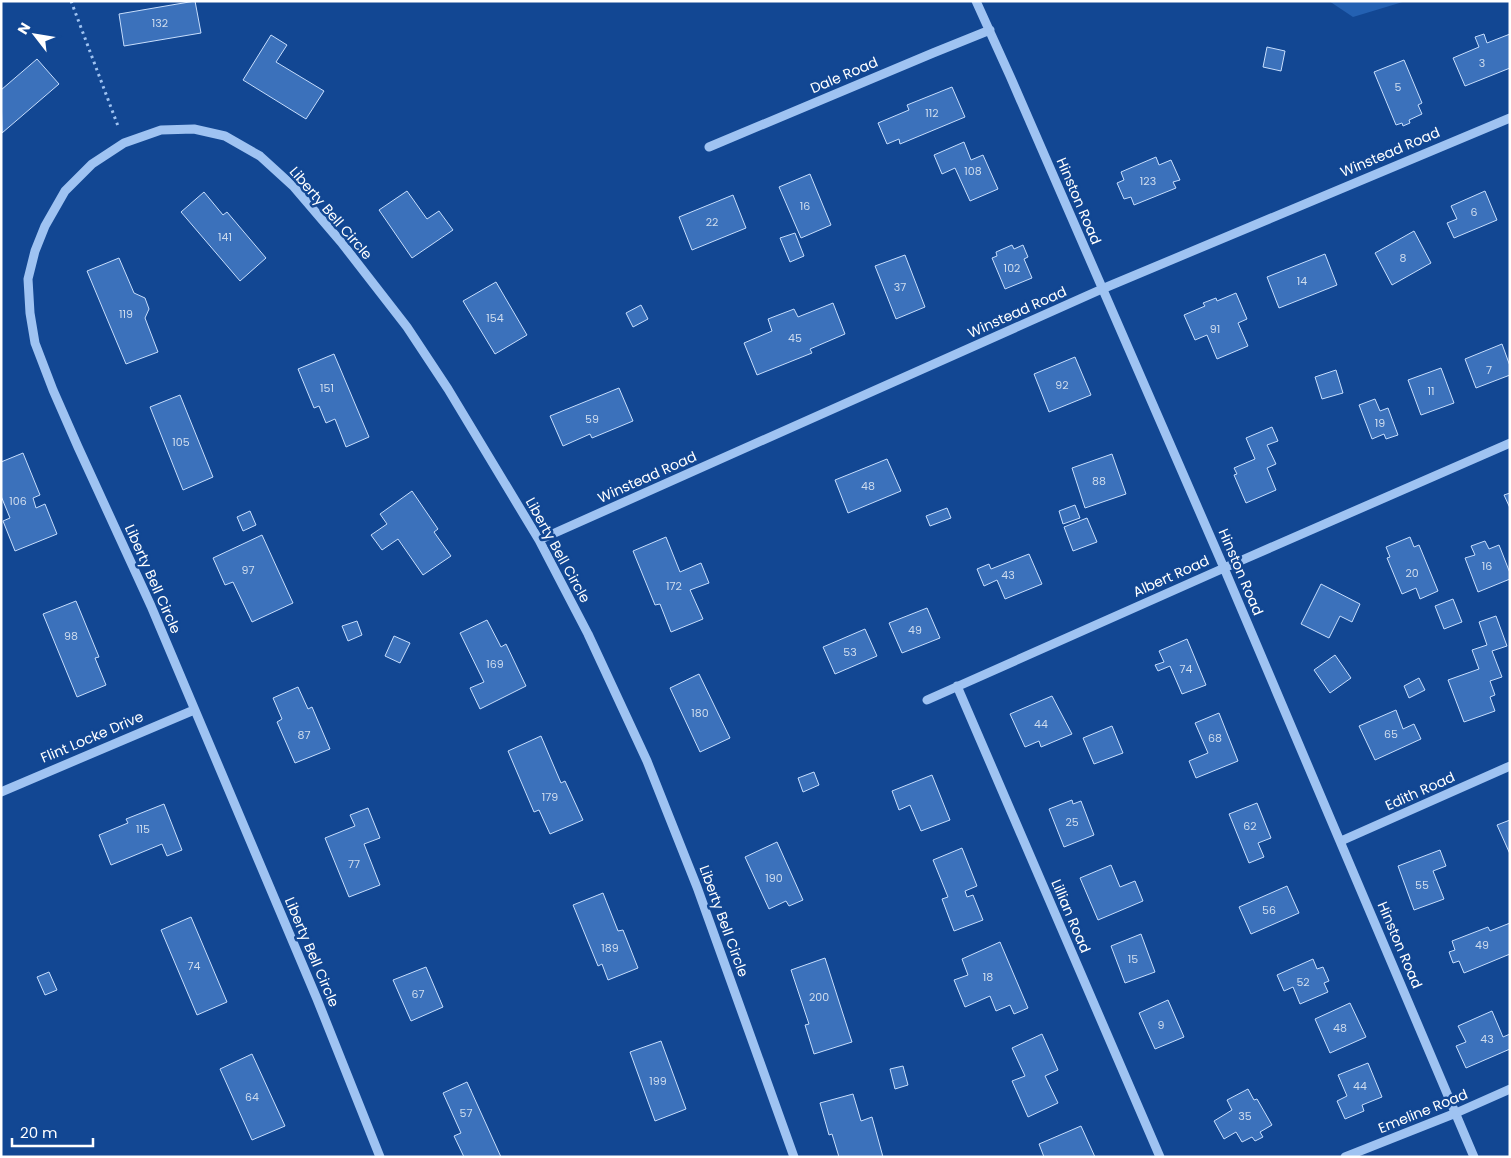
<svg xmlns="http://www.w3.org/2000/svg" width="1511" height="1158" font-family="Poppins,sans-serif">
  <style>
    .green { fill: #2461b2 }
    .building { fill: #3b71bb; stroke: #c7defd }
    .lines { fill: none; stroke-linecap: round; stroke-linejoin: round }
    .path { stroke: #9fc3f2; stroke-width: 3; stroke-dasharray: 2.5 4; stroke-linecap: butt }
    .minor { stroke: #9fc3f2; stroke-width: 9 }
    .labels { text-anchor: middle; stroke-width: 5; stroke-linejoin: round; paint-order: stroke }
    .number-label { font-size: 11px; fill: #cedcee }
    .street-label { font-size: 14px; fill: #fff; stroke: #124793 }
  </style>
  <rect width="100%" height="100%" fill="#124793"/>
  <path class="green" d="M1329 1H1406L1353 17Z"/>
  <path class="building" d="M195 1 201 33 124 46 119 14Z
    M1484 34 1487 43 1510 34V68L1465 86 1453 58 1479 47 1475 37Z
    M271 35 287 45 276 62 324 91 306 119 243 80Z
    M1267 47 1285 51 1281 71 1263 67Z
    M37 59 59 84 2 133 1 90Z
    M1404 60 1422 103 1418 105 1422 114 1409 120 1410 123 1403 126 1402 123 1396 125 1374 72Z
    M952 87 965 117 900 144 899 139 887 144 878 123 909 110 907 105Z
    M964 142 971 160 983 155 998 189 970 201 955 168 942 174 934 155Z
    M1156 157 1159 165 1171 160 1180 180 1173 182 1176 188 1134 205 1131 197 1124 199 1117 183 1124 180 1121 172Z
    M810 174 831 225 801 238 779 187Z
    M407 191 427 219 439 211 453 230 412 258 379 210Z
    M1485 191 1497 220 1454 238 1447 223 1457 219 1451 206Z
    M204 192 223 215 227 212 266 258 240 281 181 212Z
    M733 195 746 228 692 250 679 217Z
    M1414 231 1431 263 1392 285 1375 253Z
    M795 233 804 256 790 262 780 238Z
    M1012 245 1014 249 1023 245 1028 257 1024 259 1032 278 1005 289 992 258 997 256 996 252Z
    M1325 254 1337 285 1279 308 1267 277Z
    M905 255 925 307 896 319 875 266Z
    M119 258 134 293 145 298 149 309 145 318 158 352 126 364 87 271Z
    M496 282 527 335 495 354 463 301Z
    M1236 293 1247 319 1238 323 1248 346 1217 359 1207 335 1195 340 1184 315 1205 306 1203 303 1216 298 1217 301Z
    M833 303 845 334 810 349 812 353 757 375 744 343 772 331 768 319 794 309 798 317Z
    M641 305 648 319 633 327 626 313Z
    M1502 344 1510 366V375L1476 388 1465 359Z
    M334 354 369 437 346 447 335 419 326 423 319 406 314 408 298 369Z
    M1075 357 1091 395 1049 412 1034 374Z
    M1441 368 1454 403 1421 415 1408 380Z
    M1336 370 1343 393 1322 399 1315 377Z
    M619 388 633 421 592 438 590 434 563 446 550 416Z
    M180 395 213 477 183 490 150 407Z
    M1375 399 1380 411 1388 408 1398 435 1386 439 1384 434 1372 439 1359 405Z
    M1272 427 1278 441 1267 445 1276 464 1267 468 1276 490 1246 503 1234 475 1237 474 1234 468 1255 459 1246 438Z
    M23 453 40 495 33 498 36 508 45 504 57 534 15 551 3 521 10 518 1 496V462Z
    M1112 454 1126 494 1085 508 1072 468Z
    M887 459 901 491 848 513 835 480Z
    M412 491 438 529 434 532 451 556 423 575 398 539 382 550 371 535 387 524 380 514Z
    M1510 493V508L1504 495Z
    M1075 505 1080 518 1063 524 1059 511Z
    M947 508 951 518 930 526 926 516Z
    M250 511 256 525 243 531 237 517Z
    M1087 518 1097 542 1073 551 1064 527Z
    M262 535 293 603 252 622 233 582 225 585 213 558Z
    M666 537 680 572 701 563 709 583 690 590 703 619 671 632 660 604 655 605 633 551Z
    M1410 537 1414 547 1419 545 1438 591 1420 599 1416 588 1402 594 1387 558 1390 557 1386 547Z
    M1485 541 1489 549 1499 545 1510 573V579L1478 592 1465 558 1475 555 1471 546Z
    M1029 554 1042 584 1005 599 997 580 984 586 977 569 989 564 991 569Z
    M1321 584 1360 604 1352 622 1340 616 1329 638 1301 624Z
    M1453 599 1462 622 1444 629 1435 606Z
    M76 601 99 657 95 658 106 685 77 697 43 614Z
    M927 608 940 638 902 653 889 623Z
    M1496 616 1507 646 1492 651 1502 677 1490 681 1495 695 1490 697 1495 711 1464 722 1448 680 1479 669 1472 650 1487 645 1479 622Z
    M487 620 501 647 506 644 526 686 480 709 470 688 484 682 460 633Z
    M357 621 362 635 348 641 342 626Z
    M865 629 877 656 835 674 823 647Z
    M394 636 410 643 400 663 385 656Z
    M1187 639 1206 685 1182 694 1170 666 1158 671 1155 665 1164 662 1159 651Z
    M1335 655 1351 678 1330 693 1314 670Z
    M699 674 730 738 700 752 670 688Z
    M1419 678 1425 690 1409 698 1404 686Z
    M298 687 308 709 312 707 330 749 295 763 277 722 282 719 273 698Z
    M1052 696 1072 734 1041 747 1039 741 1025 747 1010 714Z
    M1396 710 1403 729 1414 724 1421 739 1375 760 1359 726Z
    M1219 713 1238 761 1196 778 1189 761 1208 753 1195 723Z
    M1112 726 1123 753 1094 764 1083 738Z
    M541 736 561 783 565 781 583 820 550 834 539 810 534 812 508 751Z
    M814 772 819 785 803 792 798 778Z
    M932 775 950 820 921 831 910 805 899 810 892 791Z
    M1072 800 1073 804 1081 801 1094 835 1064 847 1049 809Z
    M1257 803 1271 838 1258 843 1264 857 1249 863 1229 814Z
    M164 804 182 850 167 856 162 844 111 865 99 835 128 823 126 819Z
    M368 808 380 838 364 844 380 885 349 897 325 838 355 826 350 815Z
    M1510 820V854L1497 825Z
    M777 842 803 900 789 906 786 901 769 909 745 857Z
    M962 848 977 886 965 891 967 897 973 895 983 920 954 931 942 899 948 897 933 860Z
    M1440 850 1446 866 1433 871 1444 899 1414 910 1398 866Z
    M1111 865 1120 887 1135 881 1143 901 1098 920 1080 878Z
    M1287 886 1299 913 1251 934 1239 907Z
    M603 893 618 931 623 930 638 968 608 980 602 964 598 966 573 905Z
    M191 917 227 1002 197 1015 161 930Z
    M1510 923V954L1464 973 1459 961 1453 963 1449 952 1455 950 1452 941 1488 927 1490 931Z
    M1141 934 1155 972 1125 983 1111 946Z
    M1000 942 1028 1008 1014 1014 1010 1005 996 1011 990 996 965 1007 954 980 968 975 962 959Z
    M825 958 852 1042 814 1054 805 1025 809 1024 791 970Z
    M1313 959 1317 969 1323 967 1329 981 1324 983 1328 992 1300 1004 1293 987 1284 991 1277 975Z
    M426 967 443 1007 411 1021 393 980Z
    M49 972 57 990 45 995 37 977Z
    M1168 1000 1184 1037 1155 1049 1139 1013Z
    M1350 1003 1366 1037 1330 1053 1315 1019Z
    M1492 1011 1503 1037 1510 1034V1049L1466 1068 1456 1046 1466 1042 1458 1026Z
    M1042 1034 1058 1070 1045 1076 1058 1103 1028 1117 1012 1081 1025 1076 1012 1048Z
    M661 1041 686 1109 655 1121 630 1052Z
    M252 1054 285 1126 252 1140 220 1069Z
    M1368 1063 1382 1097 1362 1105 1364 1111 1345 1119 1337 1101 1347 1096 1338 1075Z
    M903 1066 908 1085 895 1089 890 1069Z
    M467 1082 501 1157H464L454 1136 461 1133 443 1093Z
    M1248 1089 1254 1100 1257 1099 1272 1125 1260 1132 1263 1137 1255 1141 1252 1137 1242 1142 1236 1132 1224 1139 1214 1121 1232 1110 1227 1100Z
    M853 1094 861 1121 872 1117 883 1157H839L832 1134 829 1135 820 1103Z
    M1081 1126 1095 1157H1044L1039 1144Z"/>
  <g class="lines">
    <path class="path" d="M71 1 118 126"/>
    <path class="minor" d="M976 1 1010 76 1224 568 1474 1157
      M709 147 933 53 990 30
      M539 540 1102 289 1510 118
      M957 686 1160 1157
      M927 700 1224 568 1510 443
      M1 792 194 710
      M1341 841 1510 766
      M380 1157 317 999 151 606 78 447 53 390 35 343 30 313 28 279 35 251 45 226 65 191 92 164 124 143 161 130 194 129 225 136 260 156 294 187 341 242 407 327 448 389 539 540 588 634 647 761 697 887 794 1157
      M1345 1157 1456 1113 1510 1089"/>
  </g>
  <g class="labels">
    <g class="number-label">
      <text x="160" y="27">132</text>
      <text x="1482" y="67">3</text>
      <text x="1398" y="91">5</text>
      <text x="932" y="117">112</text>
      <text x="973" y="175">108</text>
      <text x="1148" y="185">123</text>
      <text x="805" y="210">16</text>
      <text x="1474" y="216">6</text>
      <text x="712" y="226">22</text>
      <text x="225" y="241">141</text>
      <text x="1403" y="262">8</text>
      <text x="1012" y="272">102</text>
      <text x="1302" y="285">14</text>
      <text x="900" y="291">37</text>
      <text x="126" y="318">119</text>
      <text x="495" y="322">154</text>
      <text x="1215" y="333">91</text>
      <text x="795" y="342">45</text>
      <text x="1489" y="374">7</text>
      <text x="1062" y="389">92</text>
      <text x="327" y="392">151</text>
      <text x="1431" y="395">11</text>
      <text x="592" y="423">59</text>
      <text x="1380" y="427">19</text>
      <text x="181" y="446">105</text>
      <text x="1099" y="485">88</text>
      <text x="868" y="490">48</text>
      <text x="18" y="505">106</text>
      <text x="1487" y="570">16</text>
      <text x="248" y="574">97</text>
      <text x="1412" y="577">20</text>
      <text x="1008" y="579">43</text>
      <text x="674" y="590">172</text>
      <text x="915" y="634">49</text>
      <text x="71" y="640">98</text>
      <text x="850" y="656">53</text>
      <text x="495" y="668">169</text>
      <text x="1186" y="673">74</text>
      <text x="700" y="717">180</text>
      <text x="1041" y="728">44</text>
      <text x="1391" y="738">65</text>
      <text x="304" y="739">87</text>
      <text x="1215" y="742">68</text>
      <text x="550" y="801">179</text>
      <text x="1072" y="826">25</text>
      <text x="1250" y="830">62</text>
      <text x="143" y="833">115</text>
      <text x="354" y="868">77</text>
      <text x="774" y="882">190</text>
      <text x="1422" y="889">55</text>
      <text x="1269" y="914">56</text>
      <text x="1482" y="949">49</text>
      <text x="610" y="952">189</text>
      <text x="1133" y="963">15</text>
      <text x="194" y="970">74</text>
      <text x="988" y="981">18</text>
      <text x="1303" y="986">52</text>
      <text x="418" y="998">67</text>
      <text x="819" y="1001">200</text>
      <text x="1161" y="1029">9</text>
      <text x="1340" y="1032">48</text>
      <text x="1487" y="1043">43</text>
      <text x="658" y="1085">199</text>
      <text x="1360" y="1090">44</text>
      <text x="252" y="1101">64</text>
      <text x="466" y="1117">57</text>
      <text x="1245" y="1120">35</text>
    </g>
    <g class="street-label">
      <text transform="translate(844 75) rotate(-23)" y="5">Dale Road</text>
      <text transform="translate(1390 152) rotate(-23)" y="5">Winstead Road</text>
      <text transform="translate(1079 201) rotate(67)" y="5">Hinston Road</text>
      <text transform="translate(331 213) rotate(49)" y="5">Liberty Bell Circle</text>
      <text transform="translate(1017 312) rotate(-24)" y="5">Winstead Road</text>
      <text transform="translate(647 477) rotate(-24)" y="5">Winstead Road</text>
      <text transform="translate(558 550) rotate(61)" y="5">Liberty Bell Circle</text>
      <text transform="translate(1241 572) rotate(67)" y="5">Hinston Road</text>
      <text transform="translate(1171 576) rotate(-24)" y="5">Albert Road</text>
      <text transform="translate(153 579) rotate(66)" y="5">Liberty Bell Circle</text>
      <text transform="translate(92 737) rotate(-23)" y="5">Flint Locke Drive</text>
      <text transform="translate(1420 791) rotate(-24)" y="5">Edith Road</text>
      <text transform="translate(1071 916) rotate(67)" y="5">Lillian Road</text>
      <text transform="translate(724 921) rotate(70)" y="5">Liberty Bell Circle</text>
      <text transform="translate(1400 945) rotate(67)" y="5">Hinston Road</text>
      <text transform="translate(312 952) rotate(67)" y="5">Liberty Bell Circle</text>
      <text transform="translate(1423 1111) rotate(-22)" y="5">Emeline Road</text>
    </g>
  </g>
  <rect width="1511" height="1158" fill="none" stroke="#ffffff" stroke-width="5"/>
  <g transform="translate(35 35) rotate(301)" stroke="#124793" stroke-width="4" paint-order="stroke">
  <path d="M0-4L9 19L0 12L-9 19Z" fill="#ffffff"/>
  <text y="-8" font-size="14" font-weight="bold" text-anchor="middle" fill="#ffffff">N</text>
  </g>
  <path d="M12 1138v8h81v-8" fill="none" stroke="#ffffff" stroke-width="2.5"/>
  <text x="20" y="1138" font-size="15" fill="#ffffff" stroke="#124793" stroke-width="4" paint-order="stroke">20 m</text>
</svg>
